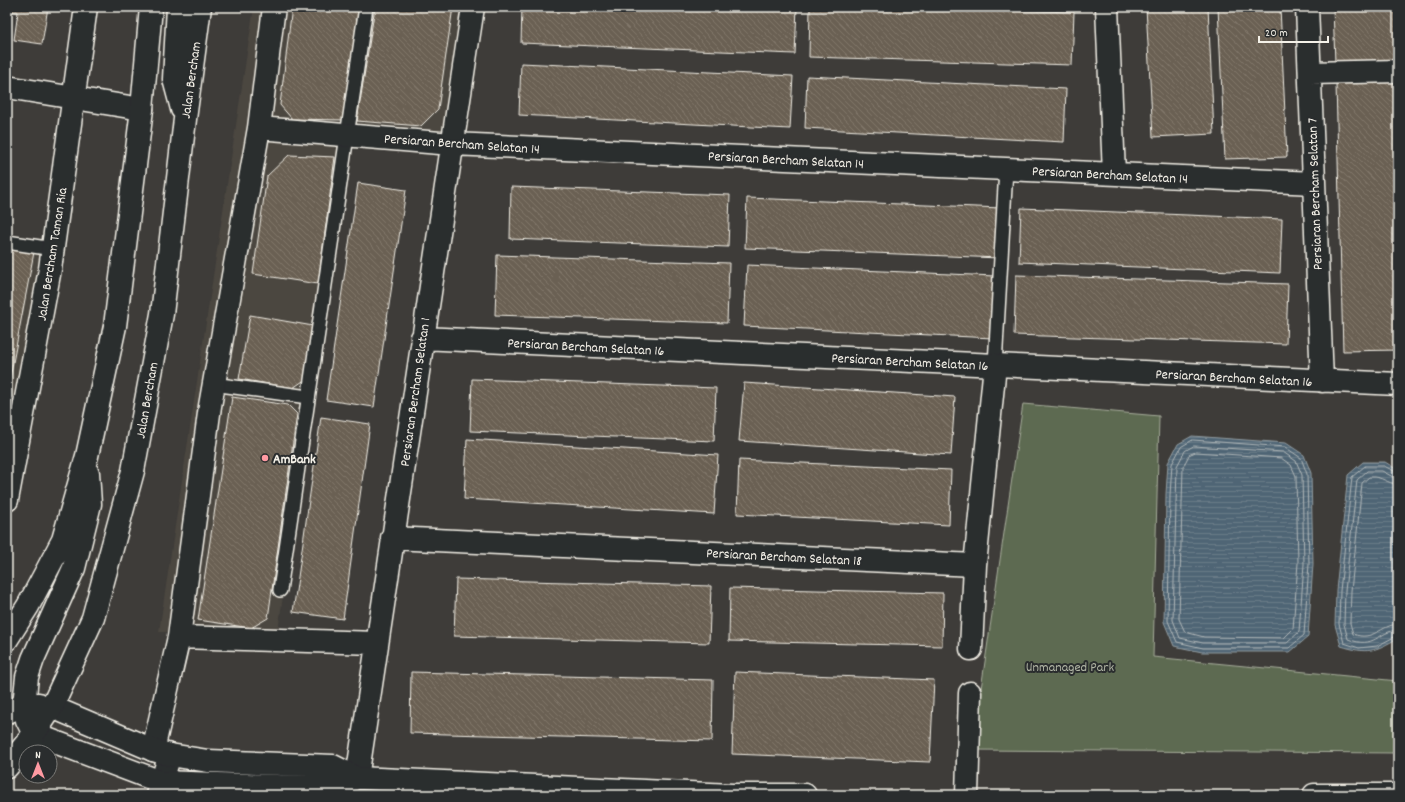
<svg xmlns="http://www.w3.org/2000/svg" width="1405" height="802" font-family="Dekko,sans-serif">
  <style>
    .built { fill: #4c4740 }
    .park { fill: #5d6a51; stroke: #a8ae9c }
    .water { fill: url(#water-rules); stroke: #929da2 }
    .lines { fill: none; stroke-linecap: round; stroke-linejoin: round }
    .shore { stroke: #b2b9ba; stroke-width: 1 }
    .building { fill: url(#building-back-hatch); stroke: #f4f1e8 }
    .lane-casing { stroke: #f4f1e8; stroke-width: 16 }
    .street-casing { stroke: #f4f1e8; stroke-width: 25 }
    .secondary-casing { stroke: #f4f1e8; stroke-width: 25 }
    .primary-casing { stroke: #f4f1e8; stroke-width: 25 }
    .lane { stroke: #2a2d2e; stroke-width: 13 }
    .street { stroke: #2a2d2e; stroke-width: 22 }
    .secondary { stroke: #2a2d2e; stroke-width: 22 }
    .primary { stroke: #2a2d2e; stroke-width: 22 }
    .poi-dot { fill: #ff9aa2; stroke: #2a2d2e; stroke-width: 1.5 }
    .labels { text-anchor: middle; stroke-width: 4; stroke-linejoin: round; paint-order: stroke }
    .street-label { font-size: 14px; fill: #f4f1e8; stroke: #2a2d2e }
    .poi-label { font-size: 14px; font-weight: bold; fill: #f4f1e8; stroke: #2a2d2e; text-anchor: start }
    .park-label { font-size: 14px; fill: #b0b4a4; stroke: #2a2d2e }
  </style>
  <defs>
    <pattern id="water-rules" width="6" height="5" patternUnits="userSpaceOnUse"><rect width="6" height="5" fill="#506574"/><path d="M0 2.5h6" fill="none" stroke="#6a7c88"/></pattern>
    <pattern id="building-back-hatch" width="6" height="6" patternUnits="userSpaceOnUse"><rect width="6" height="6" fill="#6b6052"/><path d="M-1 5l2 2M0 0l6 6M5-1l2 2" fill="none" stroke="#81776b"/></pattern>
  </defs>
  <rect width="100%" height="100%" fill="#3e3c39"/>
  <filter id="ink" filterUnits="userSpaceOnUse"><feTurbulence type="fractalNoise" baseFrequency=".025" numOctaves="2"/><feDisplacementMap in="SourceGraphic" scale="8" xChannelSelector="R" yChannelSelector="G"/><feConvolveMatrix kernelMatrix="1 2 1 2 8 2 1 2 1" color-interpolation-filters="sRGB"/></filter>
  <g filter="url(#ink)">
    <path class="built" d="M254 7H471L444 139 349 127 278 631 159 632Z
      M7 238 54 245 7 497Z"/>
    <path class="park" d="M1023 404 1159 416 1153 657 1398 681V753L972 750Z"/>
    <path class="water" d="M1192 436 1286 443 1304 455 1311 473 1313 564 1308 637 1290 652H1202L1174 646 1164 622 1166 494 1168 463 1178 444Z
      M1363 462H1385L1398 470V638C1374 652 1367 654 1341 646L1335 625 1336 590 1348 475Z"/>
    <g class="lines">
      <path class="shore" d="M1193 440 1285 447 1301 458 1307 474 1309 564 1304 635 1289 648H1203L1177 642 1168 621 1170 495 1172 464 1181 447Z
        M1194 446 1283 452 1296 461 1302 475 1304 564 1299 632 1287 643H1203L1180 638 1173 620 1177 466 1185 451Z
        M1196 452 1281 458 1291 465 1296 476 1298 563 1293 629 1284 638 1204 637 1185 632 1179 619 1183 467 1189 455Z
        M1398 473 1384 466H1365L1352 477 1340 591 1339 624 1344 643 1359 648 1377 646 1398 635
        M1398 478 1393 477 1382 471H1367L1357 480 1345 591 1344 624 1348 639C1375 650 1378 631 1398 630
        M1398 484C1386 484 1384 476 1369 477L1362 483 1351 591 1350 623 1353 634C1373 642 1381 625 1398 624"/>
    </g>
    <path class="building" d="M7 7H48L42 44 14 40 18 12 7 11Z
      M292 7H360L345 120 292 119 280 105Z
      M375 7H453L438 109 421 126 357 121Z
      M522 7H797L795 54 521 43Z
      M810 7H894L1074 12 1072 65 809 57Z
      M1146 7H1208L1214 134 1153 137Z
      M1218 7H1280L1287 157 1225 159Z
      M1333 7H1396L1398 61 1335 63Z
      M521 63 793 76 790 129 519 115Z
      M807 76 1066 89 1064 142 805 128Z
      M1398 82V350L1343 351 1336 84Z
      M289 155 335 157 318 284 253 274 267 176Z
      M358 183 406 190 374 407 326 400Z
      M511 187 730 195 728 247 510 239Z
      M747 198 1002 208 1000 258 745 248Z
      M1021 208 1282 219 1280 273 1019 262Z
      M7 248 34 252 7 394Z
      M497 255 729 263 727 323 495 315Z
      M747 265 995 276 993 338 744 326Z
      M1016 275 1288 284 1286 344 1014 335Z
      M250 315 313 326 306 379 293 388 239 379Z
      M472 379 716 388 714 441 470 431Z
      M744 383 955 397 951 455 739 441Z
      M232 397 288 405 297 414 268 618 251 628 198 620Z
      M321 417 370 424 343 619 293 612Z
      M467 439 718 455 714 514 464 499Z
      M739 460 951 470 949 525 737 514Z
      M456 579 711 586 709 643 454 636Z
      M730 588 943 593 942 646 729 641Z
      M411 672 713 680 712 741 410 733Z
      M735 672 934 680 930 762 732 754Z"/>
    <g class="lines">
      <defs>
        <path id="lane" d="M7 242 53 249
          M995 365 1006 169
          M213 384 308 397
          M280 590 366 7"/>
        <path id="street" d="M1107 7 1114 174
          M1307 7 1322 381
          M1310 73 1398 71
          M7 87 142 109
          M259 128 452 144 1314 183
          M422 338 1398 384
          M7 500 50 269 86 7
          M392 538 975 565 995 365
          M179 637 377 643
          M971 649 975 565
          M153 750 179 637 210 406 259 128 274 7
          M357 778 473 7
          M157 795 170 755
          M967 795 970 693"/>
        <path id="secondary" d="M52 707 153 750 170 755 208 761 333 766 357 778 732 795H805
          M34 734 161 782 334 788 357 778
          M1314 795H1398"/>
        <path id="primary" d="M178 7 174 79 182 109
          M7 639 28 606 63 540 87 456 115 326 142 109 151 7
          M7 712 24 705 39 704
          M34 734 27 720 24 705 27 677 33 659 74 568 90 504 88 473
          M7 767 34 734 52 707 93 618 133 471 162 314 185 119 200 7"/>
      </defs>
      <use href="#lane" class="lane-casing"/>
      <use href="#street" class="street-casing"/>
      <use href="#secondary" class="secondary-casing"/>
      <use href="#primary" class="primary-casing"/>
      <use href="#lane" class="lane"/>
      <use href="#street" class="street"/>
      <use href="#secondary" class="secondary"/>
      <use href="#primary" class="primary"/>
    </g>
  </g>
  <circle class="poi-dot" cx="265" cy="458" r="4"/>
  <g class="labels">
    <g class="street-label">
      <text transform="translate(190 80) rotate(-82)" y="5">Jalan Bercham</text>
      <text transform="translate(462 143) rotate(4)" y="5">Persiaran Bercham Selatan 14</text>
      <text transform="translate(786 159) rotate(3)" y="5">Persiaran Bercham Selatan 14</text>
      <text transform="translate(1110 174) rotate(3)" y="5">Persiaran Bercham Selatan 14</text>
      <text transform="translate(1314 194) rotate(-92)" y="5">Persiaran Bercham Selatan 7</text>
      <text transform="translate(51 254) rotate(-81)" y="5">Jalan Bercham Taman Ria</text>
      <text transform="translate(586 346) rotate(3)" y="5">Persiaran Bercham Selatan 16</text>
      <text transform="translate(910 361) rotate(3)" y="5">Persiaran Bercham Selatan 16</text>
      <text transform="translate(1234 377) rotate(3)" y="5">Persiaran Bercham Selatan 16</text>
      <text transform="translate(414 392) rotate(-82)" y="5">Persiaran Bercham Selatan 1</text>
      <text transform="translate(146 400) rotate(-80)" y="5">Jalan Bercham</text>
      <text transform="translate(784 556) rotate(3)" y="5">Persiaran Bercham Selatan 18</text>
    </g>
    <g class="poi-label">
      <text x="273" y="463">AmBank</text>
    </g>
    <g class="park-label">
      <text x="1070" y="671">Unmanaged Park</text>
    </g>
  </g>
  <rect width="1405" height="802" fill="none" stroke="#2a2d2e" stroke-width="24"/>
  <rect x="12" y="12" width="1381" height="778" fill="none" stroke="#f4f1e8" stroke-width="1.5" filter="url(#ink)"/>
  <g transform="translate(38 764)"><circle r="19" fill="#2a2d2e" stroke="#7b7b78"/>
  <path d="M0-3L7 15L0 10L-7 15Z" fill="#ff9aa2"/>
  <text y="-6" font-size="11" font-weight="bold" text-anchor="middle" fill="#f4f1e8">N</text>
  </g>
  <path d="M1259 36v6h69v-6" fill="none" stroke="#f4f1e8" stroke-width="2"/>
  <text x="1265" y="36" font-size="12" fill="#f4f1e8" stroke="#2a2d2e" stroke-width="3" paint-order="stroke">20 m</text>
</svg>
